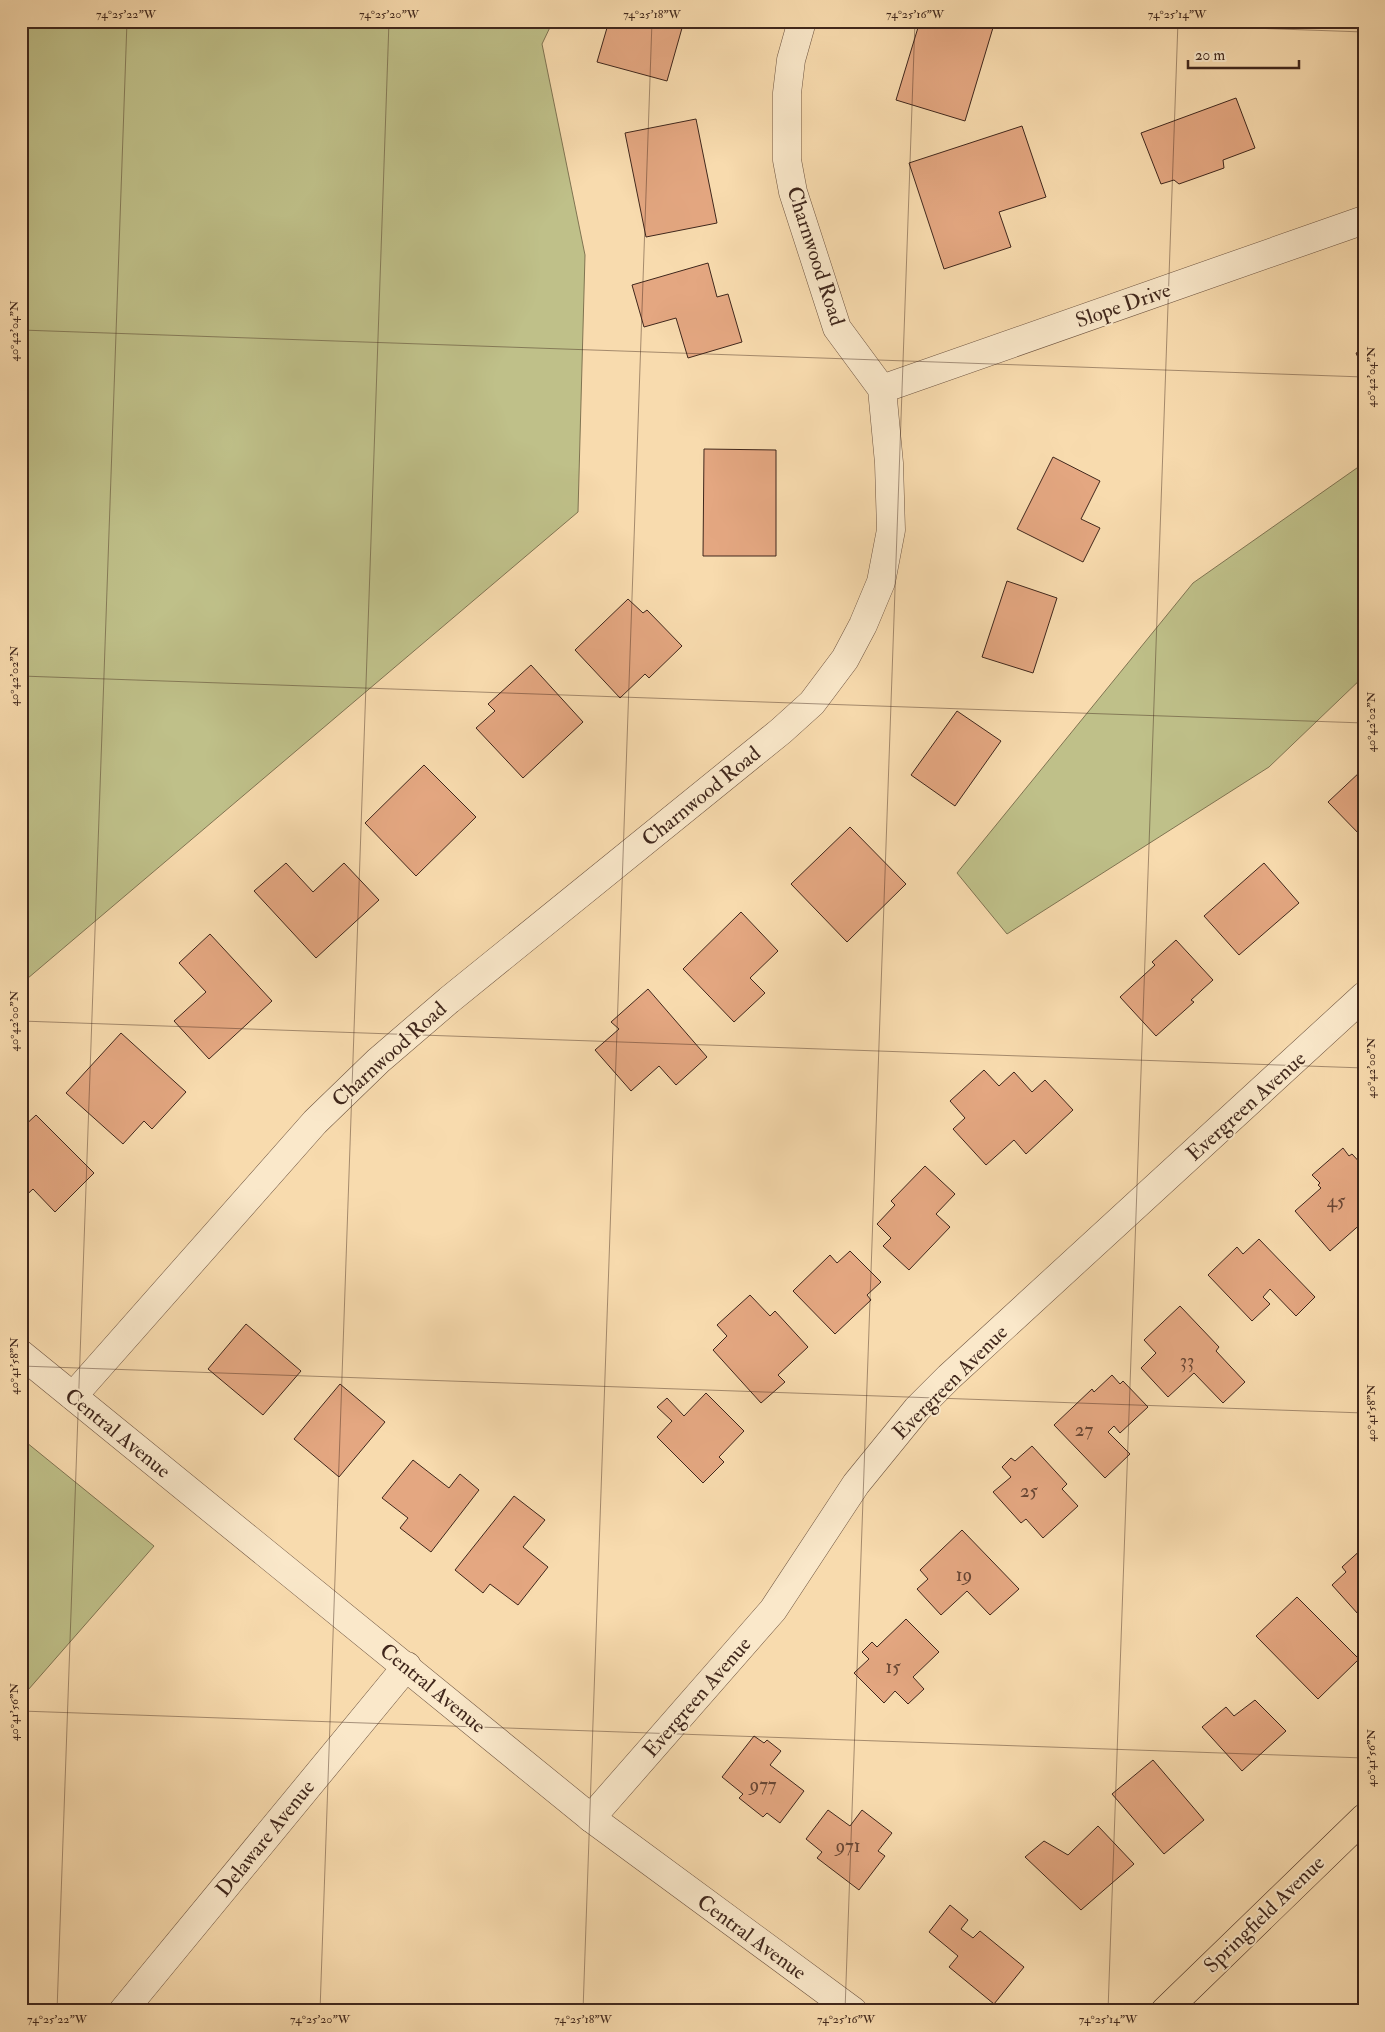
<svg xmlns="http://www.w3.org/2000/svg" width="1385" height="2032" font-family="'IM FELL Double Pica',serif">
  <style>
    .green { fill: #bfc089; stroke: #807452 }
    .building { fill: #e4a781; stroke: #40271c }
    .lines { fill: none; stroke-linecap: round; stroke-linejoin: round }
    .minor-casing { stroke: #6e5440; stroke-width: 29 }
    .tertiary-casing { stroke: #6e5440; stroke-width: 29 }
    .primary-casing { stroke: #40271c; stroke-width: 29 }
    .minor { stroke: #fae8ca; stroke-width: 28 }
    .tertiary { stroke: #fae8ca; stroke-width: 28 }
    .primary { stroke: #f8dbae; stroke-width: 28 }
    .ticks { fill: none; stroke: #40271c; stroke-width: 1; stroke-opacity: 0.45 }
    .labels { text-anchor: middle; stroke-width: 4; stroke-linejoin: round; paint-order: stroke }
    .number-label { font-size: 19px; fill: #694735 }
    .street-label { font-size: 21px; fill: #40271c; stroke: #fae8ca }
    .neatline { fill: none; stroke: #40271c; stroke-width: 2 }
    .ticks-label { font-size: 12px; text-anchor: middle; fill: #40271c }
  </style>
  <rect width="100%" height="100%" fill="#f8dbae"/>
  <filter id="stains"><feTurbulence type="fractalNoise" baseFrequency=".004" numOctaves="4"/><feColorMatrix values="0 0 0 0 .2 0 0 0 0 .09 0 0 0 0 .02 0 0 0 .5 -.17"/></filter>
  <radialGradient id="worn" r=".72"><stop offset=".6" stop-color="#630" stop-opacity="0"/><stop offset="1" stop-color="#630" stop-opacity=".3"/></radialGradient>
  <path class="green" d="M21 21H553L542 44 585 255 578 512 21 984Z
    M1364 463V676L1269 767 1007 934 957 873 1193 583Z
    M21 1438 154 1546 21 1698Z"/>
  <path class="building" d="M609 21H684L667 81 597 62Z
    M920 21H995L965 121 896 100Z
    M1236 98 1255 148 1223 160 1224 168 1179 184 1174 180 1161 184 1141 133Z
    M696 119 717 223 646 237 625 133Z
    M1022 126 1046 197 999 212 1011 247 944 269 909 163Z
    M708 263 717 297 728 294 742 342 688 358 676 318 644 327 632 285Z
    M1364 350V371L1356 353Z
    M704 449 776 450V556H703Z
    M1053 457 1100 481 1081 519 1100 528 1083 562 1017 529Z
    M1007 581 1057 598 1033 673 982 657Z
    M628 599 643 613 647 610 682 646 649 678 645 674 620 698 575 650Z
    M531 665 583 722 523 778 476 728 495 711 488 704Z
    M957 711 1001 741 955 806 911 775Z
    M1364 762V835L1362 837 1328 802 1361 771 1358 767Z
    M424 765 476 817 416 876 365 823Z
    M850 827 906 884 847 942 791 884Z
    M286 863 313 892 344 863 379 900 316 958 254 891Z
    M1264 863 1299 903 1239 955 1204 916Z
    M741 912 778 951 750 978 765 993 734 1022 683 969Z
    M210 934 272 1001 209 1059 174 1021 206 992 179 963Z
    M1176 940 1213 980 1191 1000 1194 1002 1156 1036 1120 997 1155 965 1152 962Z
    M648 989 707 1057 676 1085 659 1066 631 1091 595 1050 619 1029 611 1022Z
    M121 1033 186 1092 152 1129 144 1121 123 1144 66 1093Z
    M984 1070 999 1086 1014 1072 1032 1092 1045 1080 1073 1110 1026 1154 1014 1140 986 1165 953 1129 965 1118 950 1101Z
    M36 1115 94 1173 55 1212 33 1189 21 1200V1129Z
    M1343 1148 1349 1156 1352 1154 1364 1167V1221L1330 1251 1295 1211 1321 1188 1318 1185 1320 1183 1312 1175Z
    M925 1166 955 1194 936 1214 950 1227 909 1270 883 1246 891 1238 877 1224 895 1205 891 1201Z
    M1259 1239 1315 1297 1296 1316 1270 1289 1263 1297 1270 1304 1252 1321 1208 1275 1237 1247 1243 1254Z
    M850 1251 881 1282 867 1295 871 1300 835 1334 793 1291 830 1255 837 1263Z
    M750 1295 770 1316 775 1311 808 1347 778 1375 785 1382 761 1403 713 1350 727 1336 717 1325Z
    M1180 1306 1219 1347 1216 1351 1245 1382 1223 1403 1194 1373 1168 1397 1141 1368 1156 1353 1144 1340Z
    M246 1324 301 1371 263 1415 208 1369Z
    M1112 1375 1120 1384 1123 1381 1148 1407 1120 1433 1114 1426 1108 1432 1130 1454 1105 1478 1054 1425 1092 1389 1094 1392Z
    M340 1384 385 1422 339 1477 294 1439Z
    M706 1393 744 1431 719 1457 724 1462 703 1483 657 1437 672 1421 657 1407 667 1398 684 1416Z
    M1032 1446 1067 1484 1062 1489 1078 1506 1043 1538 1026 1519 1021 1523 993 1492 1011 1477 1002 1467 1011 1458 1015 1461Z
    M413 1460 449 1488 460 1474 479 1490 431 1552 400 1528 408 1518 382 1498Z
    M514 1496 545 1520 523 1547 548 1567 518 1605 490 1584 483 1593 455 1570Z
    M962 1530 1019 1589 990 1615 967 1591 941 1615 917 1589 928 1579 920 1570Z
    M1364 1547V1609L1358 1614 1332 1585 1346 1572 1342 1567Z
    M1297 1597 1359 1659 1318 1699 1256 1636Z
    M906 1619 939 1652 913 1677 924 1689 908 1704 895 1691 884 1703 854 1673 869 1659 862 1652 872 1642 877 1647Z
    M1255 1700 1286 1731 1242 1771 1202 1727 1226 1707 1234 1716Z
    M754 1736 764 1743 767 1740 781 1751 770 1765 804 1791 780 1823 767 1813 763 1817 739 1798 743 1794 722 1777Z
    M1153 1760 1204 1820 1164 1854 1112 1794Z
    M828 1810 850 1826 862 1810 892 1833 878 1851 885 1856 859 1890 817 1858 822 1852 806 1839Z
    M1098 1826 1134 1864 1081 1910 1025 1857 1044 1841 1068 1855Z
    M950 1905 968 1920 961 1929 973 1938 980 1931 1024 1967 994 2004 949 1967 958 1956 929 1932Z"/>
  <g class="lines">
    <defs>
      <path id="minor" d="M882 389 1364 220
        M73 1396 315 1122 378 1061 449 1000 781 731 812 703 845 659 863 625 881 582 891 530 889 463 882 389 837 328 793 192 787 160V93L791 60 802 21
        M591 1818 773 1610 856 1484 917 1409 949 1377 1364 996
        M123 2011 407 1666"/>
      <path id="tertiary" d="M21 1354 591 1818 853 2011"/>
      <path id="primary" d="M1165 2011 1364 1818"/>
    </defs>
    <use href="#minor" class="minor-casing"/>
    <use href="#tertiary" class="tertiary-casing"/>
    <use href="#primary" class="primary-casing"/>
    <use href="#minor" class="minor"/>
    <use href="#tertiary" class="tertiary"/>
    <use href="#primary" class="primary"/>
  </g>
  <path class="ticks" d="M1054 21 1364 32M21 330 1364 377M21 676 1364 723M21 1021 1364 1068M21 1366 1364 1413M21 1711 1364 1758M57 2011 127 21M320 2011 389 21M583 2011 652 21M845 2011 915 21M1108 2011 1178 21"/>
  <g class="labels">
    <g class="number-label">
      <text x="1336" y="1207">45</text>
      <text x="1187" y="1367">33</text>
      <text x="1084" y="1436">27</text>
      <text x="1029" y="1497">25</text>
      <text x="964" y="1581">19</text>
      <text x="893" y="1673">15</text>
      <text x="763" y="1791">977</text>
      <text x="848" y="1852">971</text>
    </g>
    <g class="street-label">
      <text transform="translate(816 256) rotate(72)" y="7">Charnwood Road</text>
      <text transform="translate(1123 305) rotate(-19)" y="7">Slope Drive</text>
      <text transform="translate(701 796) rotate(-39)" y="7">Charnwood Road</text>
      <text transform="translate(389 1054) rotate(-42)" y="7">Charnwood Road</text>
      <text transform="translate(1246 1106) rotate(-42)" y="7">Evergreen Avenue</text>
      <text transform="translate(950 1382) rotate(-45)" y="7">Evergreen Avenue</text>
      <text transform="translate(118 1433) rotate(39)" y="7">Central Avenue</text>
      <text transform="translate(433 1688) rotate(39)" y="7">Central Avenue</text>
      <text transform="translate(697 1697) rotate(-49)" y="7">Evergreen Avenue</text>
      <text transform="translate(265 1838) rotate(-51)" y="7">Delaware Avenue</text>
      <text transform="translate(1264 1914) rotate(-44)" y="7">Springfield Avenue</text>
      <text transform="translate(752 1937) rotate(36)" y="7">Central Avenue</text>
    </g>
  </g>
  <rect width="1385" height="2032" fill="none" stroke="#f8dbae" stroke-width="55"/>
  <path d="M1188 60v8h111v-8" fill="none" stroke="#40271c" stroke-width="2.5"/>
  <text x="1195" y="60" font-size="15" fill="#40271c" stroke="#fae8ca" stroke-width="4" paint-order="stroke">20 m</text>
  <rect x="28" y="28" width="1330" height="1976" class="neatline"/>
  <g class="ticks-label">
    <text x="126" y="18">74°25'22"W</text>
    <text x="389" y="18">74°25'20"W</text>
    <text x="652" y="18">74°25'18"W</text>
    <text x="915" y="18">74°25'16"W</text>
    <text x="1177" y="18">74°25'14"W</text>
    <text transform="translate(14 331) rotate(-90)" y="4">40°42'04"N</text>
    <text transform="translate(1371 377) rotate(-90)" y="4">40°42'04"N</text>
    <text transform="translate(14 676) rotate(-90)" y="4">40°42'02"N</text>
    <text transform="translate(1371 722) rotate(-90)" y="4">40°42'02"N</text>
    <text transform="translate(14 1021) rotate(-90)" y="4">40°42'00"N</text>
    <text transform="translate(1371 1068) rotate(-90)" y="4">40°42'00"N</text>
    <text transform="translate(14 1366) rotate(-90)" y="4">40°41'58"N</text>
    <text transform="translate(1371 1413) rotate(-90)" y="4">40°41'58"N</text>
    <text transform="translate(14 1712) rotate(-90)" y="4">40°41'56"N</text>
    <text transform="translate(1371 1758) rotate(-90)" y="4">40°41'56"N</text>
    <text x="57" y="2023">74°25'22"W</text>
    <text x="320" y="2023">74°25'20"W</text>
    <text x="583" y="2023">74°25'18"W</text>
    <text x="846" y="2023">74°25'16"W</text>
    <text x="1108" y="2023">74°25'14"W</text>
  </g>
  <rect width="100%" height="100%" filter="url(#stains)"/>
  <rect width="100%" height="100%" fill="url(#worn)"/>
</svg>
